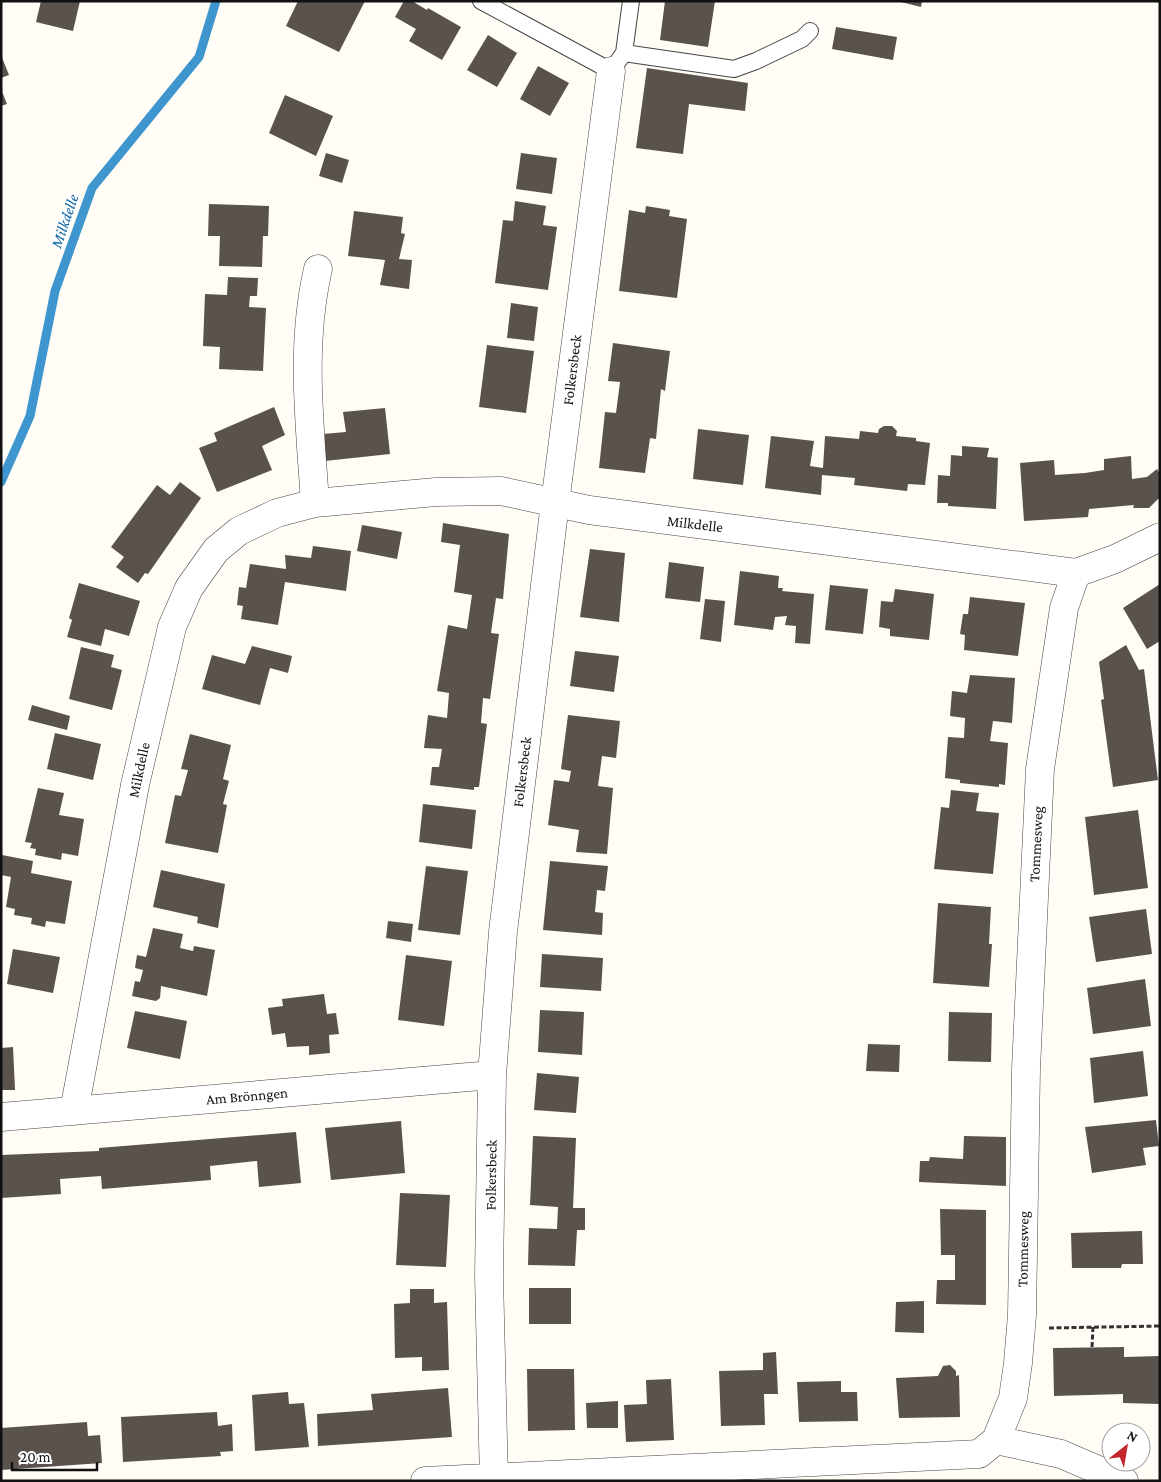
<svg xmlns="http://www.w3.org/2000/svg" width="1161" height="1482" font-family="'Crimson Pro',serif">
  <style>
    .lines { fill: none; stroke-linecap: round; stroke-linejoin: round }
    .stream { stroke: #3f96cf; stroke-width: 9 }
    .building { fill: #5a524d }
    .lane-casing { stroke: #444; stroke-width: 18 }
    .street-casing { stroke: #444; stroke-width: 29 }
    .path { stroke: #333; stroke-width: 3; stroke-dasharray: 5 2.5; stroke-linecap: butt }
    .lane { stroke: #fff; stroke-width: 16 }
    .street { stroke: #fff; stroke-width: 28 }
    .labels { text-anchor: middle; stroke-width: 5; stroke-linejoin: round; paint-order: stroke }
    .street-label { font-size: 15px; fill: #111; stroke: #fff }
    .water-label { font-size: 16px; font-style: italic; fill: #1768a6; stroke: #fff }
  </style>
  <rect width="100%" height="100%" fill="#fffdf5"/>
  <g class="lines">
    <path class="stream" d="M1 482 30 416 55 291 92 188 199 57 216 1"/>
  </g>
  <path class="building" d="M41 1H80L73 31 36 22Z
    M298 1H365L339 52 286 26Z
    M404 1H412L427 10 428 8 461 27 442 60 409 41 416 29 395 17Z
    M665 1H715L708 47 660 40Z
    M897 1H922L921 7Z
    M836 27 897 37 893 60 832 49Z
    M488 35 517 53 497 87 467 70Z
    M1 55 9 75 1 78Z
    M538 66 569 83 550 116 520 99Z
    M647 68 748 83 745 111 689 104 683 154 636 148Z
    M1 89 7 104 1 106Z
    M285 95 333 116 316 156 269 133Z
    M326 153 349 160 342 183 319 176Z
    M521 153 557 158 552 194 516 189Z
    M515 201 546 206 543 225 557 227 548 290 495 283 503 220 513 221Z
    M209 204 269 206 268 236H263L262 267 219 266 220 236H208Z
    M646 206 670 210 669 216 687 219 677 298 619 291 629 210 645 213Z
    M354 211 403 217 401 233 405 234 399 259 412 260 409 289 380 285 385 260 348 256Z
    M228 277 258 278 257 296H250L249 307 266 308 263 371 219 369 220 347 203 346 205 294 227 295Z
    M511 303 538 307 534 341 507 338Z
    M613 343 670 351 665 391 661 389 656 439 650 438 645 473 599 468 605 412 616 413 620 382 608 381Z
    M487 345 534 351 526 413 479 407Z
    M274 407 285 435 262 446 272 470 217 492 199 448 217 441 214 433Z
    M385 408 390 454 325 461 323 434 346 432 343 412Z
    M884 426H892L897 431 896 436 916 438V441L930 443 925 485 908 484 907 491 854 485 855 478 822 475 821 495 765 488 771 436 814 441 810 466 823 468 825 436 859 439 860 431 878 433 879 429Z
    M698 429 749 435 743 485 693 479Z
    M962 446 989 448 987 457 998 458 996 509 948 506V503H937L938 475 950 476 951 455 962 456Z
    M1131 456 1132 479 1147 477 1157 469 1160 474V497L1149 508H1133L1134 505 1089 509 1088 517 1024 521 1020 463 1054 460 1055 475 1085 473 1104 470V459Z
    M180 482 201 498 148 574 145 573 138 583 116 567 124 557 111 547 157 485 170 495Z
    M443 523 509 534 503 599 496 598 491 633 499 634 490 699 483 698 481 723 487 724 479 787H474V790L430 785 432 767H439L442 749 424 748 428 715 447 718 449 693 437 691 448 625 467 629 472 595 454 592 460 545 441 542Z
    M362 525 402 532 397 559 357 551Z
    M313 546 351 551 346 591 285 582 278 625 241 619 243 606 237 605 239 587 246 588 250 564 286 569 285 555 311 558Z
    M590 549 625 553 619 622 580 617Z
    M669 562 704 567 700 602 665 598Z
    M740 571 779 576 778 588H783L782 591 814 594 810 644 795 643 796 626 785 625 787 616 775 617 773 630 734 625Z
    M79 583 140 601 129 636 105 629 101 646 67 637 72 620 69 618Z
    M1160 584V641L1147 649 1123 608Z
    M830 585 868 589 863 634 825 630Z
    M895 589 934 594 929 640 890 636V629L879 627 881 601 893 602Z
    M970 597 1025 603 1018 656 964 650 965 635 960 634 963 614H968Z
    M705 599 725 601 721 642 700 639Z
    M1126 645 1139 670 1144 669 1158 780 1113 787 1101 700 1104 699 1099 662Z
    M252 646 292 656 288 673 270 668 260 705 202 689 212 655 245 664Z
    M81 647 114 655 111 667 122 670 112 710 69 699Z
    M575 651 619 656 614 692 570 686Z
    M970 675 1015 678 1012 723 993 721 990 741 1008 743 1005 785 999 784V787L960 783V780L945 778 948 737 964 738 965 718 950 716 952 691 967 693Z
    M32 705 70 716 67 730 28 720Z
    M568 715 620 721 616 758 602 756 598 786 613 788 607 854 576 852 579 830 548 825 554 780 569 782 571 771 561 769Z
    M55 733 101 744 93 780 47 769Z
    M190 734 231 745 223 779 229 781 223 804 227 805 218 853 165 843 175 795 181 796 188 770 181 769Z
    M38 788 64 793 59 815 84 819 78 856 62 853 61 860 35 855 36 849 30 848 32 843 25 842Z
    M951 790 979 793 976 811 999 813 993 874 934 869 941 807 949 808Z
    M423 804 476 810 472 849 419 842Z
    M1138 810 1148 888 1094 895 1085 817Z
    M2 855 33 861 31 873 72 881 65 924 46 921 45 927 31 924 32 918 14 915 15 909 6 907 11 877 1 875Z
    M550 861 608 866 605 891 597 890 595 912 603 913 602 935 543 930Z
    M426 866 468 871 460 935 418 930Z
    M161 870 225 884 218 928 197 923 198 917 153 907Z
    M938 903 991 907 989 944H992L989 987 933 983Z
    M1146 909 1152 954 1096 962 1089 917Z
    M388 921 413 924 411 942 386 938Z
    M153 928 183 934 180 948 193 951 194 946 215 950 207 996 161 986 160 998 156 1001 132 996 135 981 140 982 143 970 135 968 137 955 146 957Z
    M13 949 60 957 53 993 7 984Z
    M542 954 603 958 601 991 540 987Z
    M406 955 452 961 444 1026 398 1020Z
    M1145 979 1151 1026 1093 1034 1087 988Z
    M324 994 327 1014 336 1013 339 1034 329 1035 330 1053 309 1055V1046L287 1047 285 1033 272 1035 268 1008 283 1006 282 999Z
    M540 1010 584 1012 582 1055 538 1052Z
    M135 1011 187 1021 180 1059 127 1048Z
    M949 1012 992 1013 991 1062 948 1061Z
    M868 1044 900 1045 899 1072 866 1071Z
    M13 1047 15 1090H1V1048Z
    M1143 1051 1148 1096 1094 1103 1090 1058Z
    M537 1073 579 1077 576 1113 534 1110Z
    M1156 1120 1159 1146 1143 1148 1146 1165 1092 1173 1085 1127Z
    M401 1121 405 1173 331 1180 325 1128Z
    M296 1132 301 1183 259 1187 257 1161 210 1166 211 1180 102 1189 101 1176 60 1179 61 1194 1 1198V1155L99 1151V1148Z
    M533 1136 576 1138 573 1208H585V1230H577L575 1266 528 1265 529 1228 557 1229 558 1207 530 1205Z
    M964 1136 1006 1137V1186L919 1182 920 1161H929L930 1157 963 1159Z
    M400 1193 450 1195 446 1267 396 1265Z
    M940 1209 986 1210V1305L936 1304 937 1280H955V1255H941Z
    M1142 1231 1143 1264H1122L1121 1268H1072L1071 1233Z
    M529 1288H571V1324H529Z
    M410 1289H434V1303L447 1302 449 1370 422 1371V1357L395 1358 394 1304 410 1303Z
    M924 1301V1333L895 1332 896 1302Z
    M1124 1347V1357L1160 1356V1404L1123 1403V1394L1054 1396 1053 1348Z
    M776 1352 778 1394H764L765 1425 721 1426 719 1371 763 1370V1353Z
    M950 1365 956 1371V1376L959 1375 960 1417 899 1418 896 1378 938 1376 943 1366Z
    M527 1369H574L575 1430 528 1431Z
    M671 1379 674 1440 626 1442 624 1405 647 1404 646 1380Z
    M841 1381V1392H857L858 1421 799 1422 797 1382Z
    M448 1388 452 1437 318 1446 317 1414 373 1410 371 1394Z
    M288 1392 289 1404 304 1403 309 1447 255 1451 252 1395Z
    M618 1401V1428H587L586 1403Z
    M217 1412 218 1426 232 1424 233 1451 220 1452 221 1456 123 1462 121 1417Z
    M87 1422 88 1436 100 1435 102 1463 1 1470V1428Z"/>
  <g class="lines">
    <defs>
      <path id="lane" d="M481 1 611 71 624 53 631 1
        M624 53 734 69 756 61 802 39 810 31"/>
      <path id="street" d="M315 503C310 425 300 347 318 269
        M74 1111 135 785 172 627 189 588 216 550 239 531 277 513 315 503 436 492 501 491 589 510 1076 573
        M1 1117 492 1075
        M996 1440 1061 1454 1124 1481
        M425 1481 979 1454 996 1440 1013 1398 1018 1363 1022 1315 1026 1069 1040 769 1064 608 1076 573 1115 559 1160 537
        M494 1481 489 1277 492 1075 503 932 555 503 611 71"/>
    </defs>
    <use href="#lane" class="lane-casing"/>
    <use href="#street" class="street-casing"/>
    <path class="path" d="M1049 1328 1160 1326
      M1092 1347 1093 1327"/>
    <use href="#lane" class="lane"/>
    <use href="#street" class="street"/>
  </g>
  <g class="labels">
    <g class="street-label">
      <text transform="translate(572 370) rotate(-83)" y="5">Folkersbeck</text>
      <text transform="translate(695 524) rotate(7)" y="5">Milkdelle</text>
      <text transform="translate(139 770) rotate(-78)" y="5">Milkdelle</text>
      <text transform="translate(522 772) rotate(-83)" y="5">Folkersbeck</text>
      <text transform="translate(1036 844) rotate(-87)" y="5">Tommesweg</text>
      <text transform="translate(247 1096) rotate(-5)" y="5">Am Brönngen</text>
      <text transform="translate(491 1175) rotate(-89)" y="5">Folkersbeck</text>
      <text transform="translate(1023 1249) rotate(-89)" y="5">Tommesweg</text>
    </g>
    <g class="water-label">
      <text transform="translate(64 221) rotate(-71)" y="6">Milkdelle</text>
    </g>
  </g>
  <rect width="1161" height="1482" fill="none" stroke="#111111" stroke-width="5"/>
  <g transform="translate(1126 1447) rotate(31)"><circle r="24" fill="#ffffff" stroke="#a0a0a0"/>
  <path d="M0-4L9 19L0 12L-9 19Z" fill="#c4262e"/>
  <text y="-8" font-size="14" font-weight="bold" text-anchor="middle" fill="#111111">N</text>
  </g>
  <path d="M12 1462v8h85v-8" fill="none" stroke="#111111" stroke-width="2.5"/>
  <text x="20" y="1462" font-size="15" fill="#111111" stroke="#ffffff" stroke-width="4" paint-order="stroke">20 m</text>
</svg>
